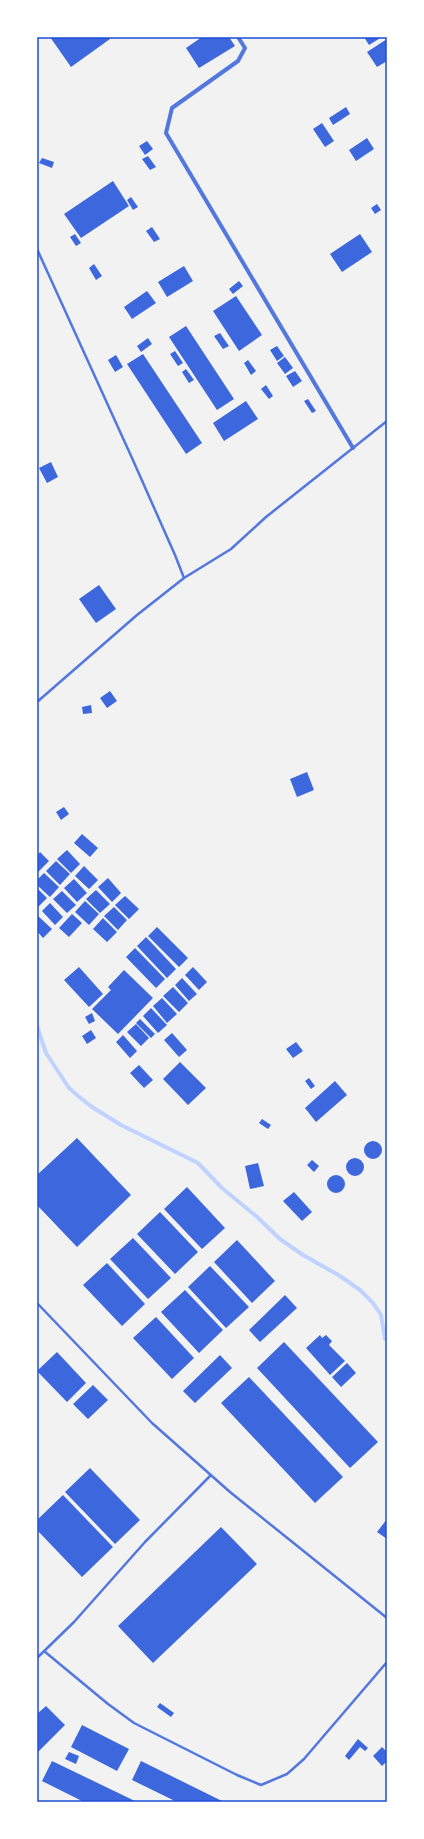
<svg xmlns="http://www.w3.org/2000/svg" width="424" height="1839" font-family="'Noto Sans',sans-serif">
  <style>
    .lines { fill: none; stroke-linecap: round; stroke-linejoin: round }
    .stream { stroke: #bfd3fe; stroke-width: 4 }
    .building { fill: #3d67dc }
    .service { stroke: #5277de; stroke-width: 2.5 }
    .minor { stroke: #5277de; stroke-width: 4 }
    .neatline { fill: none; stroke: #1d4ed8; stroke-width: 1.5 }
  </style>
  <rect width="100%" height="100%" fill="#f2f2f2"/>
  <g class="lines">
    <path class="stream" d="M37 1026 46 1053 69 1088 77 1095 92 1107 121 1125 198 1163 222 1188 256 1216 280 1239 303 1255 340 1276 360 1290 373 1303 381 1315 385 1339H387"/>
  </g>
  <path class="building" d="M50 37H109L110 39 71 67Z
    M202 37H229L235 46 199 68 186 48Z
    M364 37H382L369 45Z
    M387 39V61L377 67 367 52Z
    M346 107 350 114 333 125 329 118Z
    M322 123 334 141 325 147 313 129Z
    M367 138 374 149 356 161 349 150Z
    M147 141 153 149 145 155 139 146Z
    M148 156 156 167 150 170 142 159Z
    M42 158 54 162 52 168 39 163Z
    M113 181 129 206 81 238 64 214Z
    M131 197 138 207 133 210 127 200Z
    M377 204 381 210 375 214 371 208Z
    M152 227 160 239 154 242 146 231Z
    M75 234 81 243 76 246 70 237Z
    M360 234 372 252 342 272 330 254Z
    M94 264 102 276 96 280 89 268Z
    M184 266 193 281 167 297 158 282Z
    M239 281 243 286 233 294 229 289Z
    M147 291 156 303 132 319 124 307Z
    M236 296 262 335 239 351 213 311Z
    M186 326 234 399 217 410 169 337Z
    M220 333 229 346 223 349 214 336Z
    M148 338 152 344 141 352 137 346Z
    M277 346 284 356 277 361 270 350Z
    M175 351 183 363 178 366 170 354Z
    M143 354 202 443 186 454 127 364Z
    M116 355 123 367 115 372 108 360Z
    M285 357 293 368 285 374 277 363Z
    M248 360 256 371 251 375 244 363Z
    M186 369 194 380 189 383 182 372Z
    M295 371 302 381 293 387 286 376Z
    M266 385 273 396 269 399 261 389Z
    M308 399 316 411 312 413 304 401Z
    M246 401 258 419 224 441 213 423Z
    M51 462 58 477 47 483 39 468Z
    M99 585 116 609 96 623 79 599Z
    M110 691 117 701 107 708 100 698Z
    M91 705 92 713 83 714 82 707Z
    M307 772 314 790 297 797 290 779Z
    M64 807 69 814 61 820 56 812Z
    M82 834 98 848 90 857 74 843Z
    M67 850 80 864 71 873 57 859Z
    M40 852 49 861 37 873V856Z
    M56 861 70 874 60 885 46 871Z
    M84 866 98 880 89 889 75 876Z
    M44 873 59 887 50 897 37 885V880Z
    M108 878 121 893 112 902 98 887Z
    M74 879 87 893 77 902 64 888Z
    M37 888 47 898 37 908Z
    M96 890 110 904 100 913 86 899Z
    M62 891 76 905 67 913 53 899Z
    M125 896 139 909 129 919 115 905Z
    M85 901 99 914 89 925 75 912Z
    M50 903 63 917 55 925 42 911Z
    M114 907 127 920 118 930 104 916Z
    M72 914 82 923 69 937 59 928Z
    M37 915 52 929 43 938 37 931Z
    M103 918 117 932 107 942 93 929Z
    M157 927 188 958 179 967 148 936Z
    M146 937 176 969 167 978 137 946Z
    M135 948 165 979 156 988 126 957Z
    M79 967 103 994 89 1007 64 980Z
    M193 967 207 982 199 990 185 975Z
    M124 970 153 998 118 1034 92 1009 111 990 108 987Z
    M182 978 197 994 189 1001 175 985Z
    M173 987 188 1003 179 1012 163 996Z
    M162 998 177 1014 167 1023 153 1006Z
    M151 1008 167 1025 158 1033 143 1016Z
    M92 1013 95 1021 89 1024 85 1017Z
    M140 1019 155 1034 151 1038 136 1023Z
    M136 1024 149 1038 141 1046 127 1032Z
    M91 1030 96 1038 87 1044 82 1036Z
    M172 1033 187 1050 179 1057 164 1040Z
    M123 1035 137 1051 130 1058 116 1042Z
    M296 1042 303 1051 293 1058 286 1049Z
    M180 1062 206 1088 188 1105 163 1079Z
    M139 1065 153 1080 144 1088 130 1073Z
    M309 1078 315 1086 311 1089 305 1081Z
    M335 1081 347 1095 316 1122 305 1108Z
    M262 1119 271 1125 268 1129 259 1123Z
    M77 1138 131 1195 77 1247 37 1205V1175Z
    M364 1150a9 9 0 1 1 18 0a9 9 0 1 1-18 0Z
    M346 1167a9 9 0 1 1 18 0a9 9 0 1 1-18 0Z
    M312 1160 319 1166 314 1172 307 1165Z
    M258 1163 264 1186 250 1189 245 1166Z
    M327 1184a9 9 0 1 1 18 0a9 9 0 1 1-18 0Z
    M187 1187 225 1228 202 1249 164 1209Z
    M294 1192 312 1212 302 1221 283 1201Z
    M160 1212 198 1252 175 1274 137 1234Z
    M133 1238 171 1278 148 1299 110 1259Z
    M237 1240 275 1281 252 1303 214 1262Z
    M107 1263 145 1304 122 1326 83 1285Z
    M210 1266 249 1307 226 1328 188 1287Z
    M185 1290 223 1330 199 1353 161 1312Z
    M285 1295 297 1308 260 1342 249 1330Z
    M156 1317 194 1358 172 1379 133 1338Z
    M320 1335 322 1338 326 1335 332 1341 329 1345 345 1361 330 1375 306 1348Z
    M284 1342 378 1442 350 1468 257 1368Z
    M57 1352 86 1383 67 1402 37 1371Z
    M220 1355 232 1368 195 1403 183 1391Z
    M347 1363 356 1373 341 1387 332 1377Z
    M249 1377 343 1477 315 1503 221 1403Z
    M93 1385 108 1400 88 1419 73 1404Z
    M90 1468 140 1520 115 1544 65 1492Z
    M63 1495 113 1547 82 1577 37 1530V1520Z
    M387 1519V1539L377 1532Z
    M221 1527 257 1564 153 1663 118 1626Z
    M160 1703 174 1713 171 1717 157 1707Z
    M46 1706 65 1725 37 1753V1714Z
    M82 1725 129 1749 117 1771 71 1747Z
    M358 1739 368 1748 365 1751 360 1747 349 1760 345 1756Z
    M382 1747 387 1752V1761L382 1766 373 1756Z
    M69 1752 79 1756 76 1764 65 1759Z
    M52 1761 137 1802H84L42 1781Z
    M141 1761 224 1802H177L132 1780Z"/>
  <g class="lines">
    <path class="service" d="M37 249 132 458 175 555 184 578 137 615 37 702
      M184 578 231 549 266 517 387 421
      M37 1303 152 1423 230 1492 387 1618
      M44 1651 108 1704 134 1723 237 1775 261 1785 287 1774 304 1759 387 1662
      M37 1658 74 1622 145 1542 211 1475"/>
    <path class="minor" d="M238 37 245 48 238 61 172 108 166 133 353 448"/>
  </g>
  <rect width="424" height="1839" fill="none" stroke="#ffffff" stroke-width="76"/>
  <rect x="38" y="38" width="348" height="1763" class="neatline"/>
</svg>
